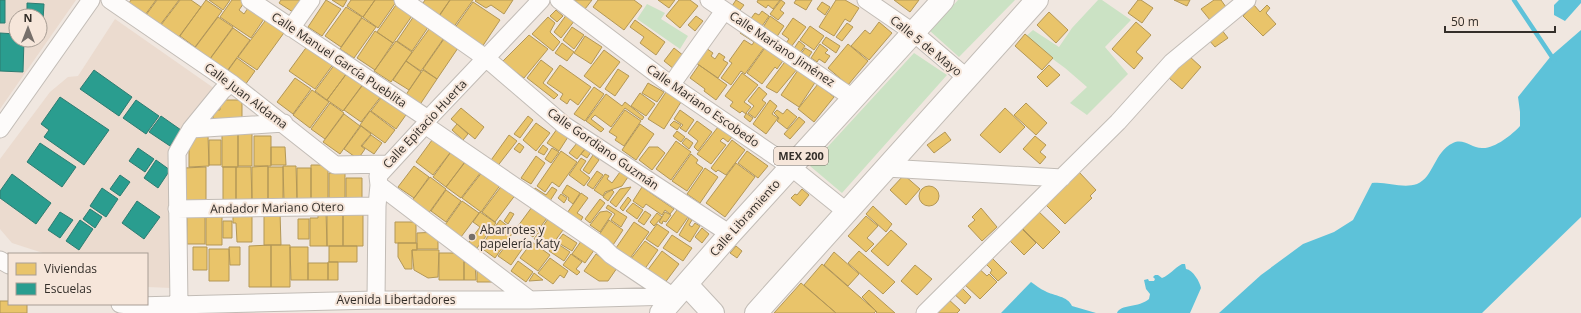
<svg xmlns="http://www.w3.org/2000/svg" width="1581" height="313" font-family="'Open Sans',sans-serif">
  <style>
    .built { fill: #ebdbcf; fill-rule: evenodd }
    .green { fill: #cbe2c4 }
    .water { fill: #5dc2d9 }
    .homes { fill: #e9c46a; stroke: #b39757 }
    .schools { fill: #2a9d8f; stroke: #2d7c71 }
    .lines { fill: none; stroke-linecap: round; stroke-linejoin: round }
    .stream { stroke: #5dc2d9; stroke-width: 4.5 }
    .minor-casing { stroke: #c2bcb6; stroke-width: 19 }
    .highway-casing { stroke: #c2bcb6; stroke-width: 24 }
    .minor { stroke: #fdfbfa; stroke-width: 17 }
    .highway { stroke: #fdfbfa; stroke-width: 22 }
    .poi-dot { fill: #766f6a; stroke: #f6e6da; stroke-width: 1.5 }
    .labels { text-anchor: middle; stroke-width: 4; stroke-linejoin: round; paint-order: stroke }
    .shield { fill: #f6e6da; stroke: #6e665f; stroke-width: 1 }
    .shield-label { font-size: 11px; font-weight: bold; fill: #342f2a }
    .street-label { font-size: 12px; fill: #342f2a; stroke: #f6e6da }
    .poi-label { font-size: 12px; fill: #342f2a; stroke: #f6e6da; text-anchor: start }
  </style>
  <rect width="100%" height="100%" fill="#f0e7e0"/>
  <path class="built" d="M0 0H76L0 109ZM16 16H40V40H16Z
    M115 19 218 91 170 152 172 288 147 287V254H46L12 243 0 229V159L50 92 68 77 78 76Z"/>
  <path class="green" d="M958 0H1015L959 57 930 31Z
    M1098 0H1102L1131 20 1105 47 1128 74 1087 115 1070 103 1087 87 1065 68 1024 38 1033 30 1059 47 1072 28Z
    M647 4 665 13 661 19 688 36 680 49 637 19Z
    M914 53 947 75 842 193 810 166Z"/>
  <path class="water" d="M1559 0H1581V3L1565 21 1554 15V5Z
    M1581 30V217L1482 313H1219L1261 275 1303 244 1334 232 1353 220 1372 183C1386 181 1402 189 1417 184 1434 177 1434 152 1453 143 1464 138 1471 148 1482 148 1494 149 1512 135 1520 126V112L1518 97 1551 56Z
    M1182 264H1185L1186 269C1193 270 1200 282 1201 288L1190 313H1117C1120 304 1139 308 1149 299L1150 294 1146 289 1144 280 1148 279 1149 281H1154L1155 279 1153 277 1155 275H1158L1162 278C1170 275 1174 268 1182 264Z
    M1031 282C1036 285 1040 289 1045 291 1054 296 1068 296 1072 306L1096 313H1001Z"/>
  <path class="homes" d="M131 0H156L145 15 129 3Z
    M157 0H179L160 25 146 15Z
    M180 0H191L201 7 178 38 161 25Z
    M206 0 222 11 195 47 180 36Z
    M209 0H230L223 10Z
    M232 0H246L239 10 244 14 250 5 266 16 251 38 220 17Z
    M281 0H306L296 14 279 3Z
    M326 0 341 9 322 36 308 27Z
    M332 0H347L343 7Z
    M351 0H375L363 17 347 6Z
    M375 0H393L396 2 378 28 363 17Z
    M425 0H450L438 18 421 6Z
    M450 0H473L453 28 438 17Z
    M476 0H513L504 14 491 5 486 8 475 1Z
    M574 0H592L585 9Z
    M598 0H634L642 6 624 30 593 7Z
    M658 0H675L669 8Z
    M679 0H690L698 6 680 28 666 16Z
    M736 0 744 5 737 14 730 9Z
    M758 0H780L773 9 768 5 766 8 757 2Z
    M781 0 785 3 780 10 784 13 778 20 770 14Z
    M796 0H812L806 10 794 3Z
    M836 0H845L859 8 850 22 845 19 834 36 819 27Z
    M894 0H919L910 12Z
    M1138 0H1141L1153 8 1142 23 1128 13Z
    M1174 0H1190L1187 6Z
    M1214 0H1221L1226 7 1210 20 1201 9Z
    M398 2 414 13 393 43 377 32Z
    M473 2 500 20 482 47 454 29Z
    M822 2 830 7 825 15 817 9Z
    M1254 5 1260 12 1267 5 1270 8 1266 13 1276 24 1263 36 1243 16Z
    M346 7 362 17 341 47 325 36Z
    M556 10 563 16 557 22 550 16Z
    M762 11 769 16 760 29 749 21 755 13 759 15Z
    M1049 12 1068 30 1056 43 1037 25Z
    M416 13 431 23 412 51 397 41Z
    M567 14 575 20 561 38 554 32Z
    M696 16 703 21 695 31 688 25Z
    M770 16 784 26 776 38 762 29Z
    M218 17 233 27 209 60 194 49Z
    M268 17 286 30 257 70 238 57Z
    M548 17 555 23 550 32 560 42 553 51 532 34Z
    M362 18 376 27 354 58 340 49Z
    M793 18 806 27 788 51 783 47 789 39 782 34Z
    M635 20 665 42 656 55 640 43 644 37 630 27Z
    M879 22 892 33 869 60 851 46 865 30 870 34Z
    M1136 22 1151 35 1136 52 1143 58 1134 69 1112 49Z
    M847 23 853 27 842 41 836 37Z
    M432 25 446 35 421 71 406 61Z
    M810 26 824 36 814 50 800 40Z
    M572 27 584 35 574 49 563 40Z
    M233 28 250 40 227 71 210 59Z
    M743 29 766 45 745 74 741 71 731 85 721 78 732 63 729 61 744 40 752 45 754 42 740 33Z
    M1221 29 1228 38 1215 47 1208 39Z
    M375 31 393 43 375 70 357 58Z
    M1025 34 1053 58 1042 70 1015 46Z
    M529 35 548 49 524 78 502 62Z
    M585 36 602 47 591 64 574 53Z
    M826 37 840 46 836 53 822 43Z
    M444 39 458 48 437 79 423 69Z
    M396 41 412 52 391 82 374 71Z
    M799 41 805 46 797 57 791 53Z
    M562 43 574 52 567 61 555 53Z
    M820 44 828 50 825 53 830 56 825 63 819 59 817 62 811 58Z
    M848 44 868 61 848 85 828 68Z
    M308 45 334 63 315 89 289 71Z
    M767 45 785 58 777 69 775 67 762 84 747 73Z
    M674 48 684 56 674 69 664 61Z
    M706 48 713 53 711 56 715 59 719 53 725 57 723 60 728 63 718 78 696 63Z
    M805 48 812 52 806 61 799 57Z
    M604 50 620 62 600 88 584 76Z
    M1189 56 1201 67 1182 89 1169 78Z
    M237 58 255 71 245 85 227 72Z
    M787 59 798 68 777 93 766 87Z
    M541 60 553 69 543 83 558 95 554 99 527 78Z
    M406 61 421 72 409 90 393 80Z
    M335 64 347 73 327 100 315 91Z
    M560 65 591 87 578 105 570 99 567 104 560 99 563 94 547 83Z
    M699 65 727 85 716 100 704 91 705 89 690 78Z
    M1049 65 1060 75 1047 87 1037 77Z
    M618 69 629 76 615 96 605 89Z
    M423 70 437 79 419 106 405 96Z
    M798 70 816 81 799 107 781 95Z
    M347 73 363 84 343 111 327 100Z
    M742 73 758 85 744 102 751 107 746 113 753 118 750 122 744 117 746 114 742 111 740 113 730 106 733 102 725 96Z
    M295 78 311 89 293 114 277 102Z
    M365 82 382 95 361 122 344 110Z
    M648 83 664 92 657 102 642 93Z
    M818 84 834 97 814 122 798 109Z
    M594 87 604 94 585 121 574 114Z
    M759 87 767 94 762 100 766 103 755 118 748 113 754 106 748 101Z
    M312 90 329 102 310 128 293 115Z
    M666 92 681 102 664 129 648 119Z
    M640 93 655 104 646 116 631 106Z
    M384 94 408 112 396 129 371 111Z
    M606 94 622 106 625 102 644 117 642 120 625 108 611 127 595 115 591 119 604 129 601 132 586 121Z
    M220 100H242V123L213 124V110H220Z
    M770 100 777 106 772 114 778 118 766 134 753 124Z
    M330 103 344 113 325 139 311 129Z
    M1026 103 1047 123 1036 135 1014 115Z
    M461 108 484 127 475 139 451 119Z
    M1005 108 1025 127 1000 153 980 135Z
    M787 109 797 117 787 129 777 121 779 118 774 113 777 110 783 114Z
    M625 110 641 121 624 146 615 140 617 137 609 132Z
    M680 110 694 120 686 132 680 128 683 125 674 119Z
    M370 111 395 130 385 143 360 125Z
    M344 114 360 126 340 154 323 142Z
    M528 116 533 120 520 138 514 134Z
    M799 117 805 122 790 139 784 134Z
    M674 121 681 125 677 130 670 125Z
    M697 121 712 132 698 151 694 147 698 141 688 133Z
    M536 123 550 133 536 151 523 140Z
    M457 124 468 134 463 140 452 130Z
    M640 124 654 134 636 160 622 150Z
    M361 126 371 134 361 146 365 149 358 159 344 149Z
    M718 127 732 137 728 142 723 138 720 141 726 145 711 164 697 154Z
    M557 129 568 137 559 151 547 143Z
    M677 131 685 137 681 142 673 136Z
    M945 132 951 140 934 153 927 145Z
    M222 133H238V167H222Z
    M238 133H252V166H238Z
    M371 135 382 143 374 154 362 146Z
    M509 135 517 141 496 168 489 163Z
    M208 136 209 166 189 167V137Z
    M254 136H271V166H254Z
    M435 136 453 149 433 175 416 162Z
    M1035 136 1046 145 1040 152 1046 157 1040 164 1023 149Z
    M686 138 693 143 689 149 682 143Z
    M209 140H221V165H209Z
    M732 140 745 150 726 175 718 170 716 172 711 168Z
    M676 141 691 152 671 180 656 169Z
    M519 143 524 147 520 153 514 149Z
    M577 143 585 149 577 159 569 153Z
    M543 145 548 149 544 155 538 152Z
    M271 147H285L286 165H271Z
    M649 147H658L665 153 652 170 639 160Z
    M552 148 559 152 551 163 545 159Z
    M586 148 591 152 587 158 581 154Z
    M453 149 467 159 446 187 433 177Z
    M561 151 577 162 559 187 552 182 545 192 537 186Z
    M747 151 768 166 758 178 738 163Z
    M691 154 698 160 696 163 703 168 687 191 672 181Z
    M593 155 599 160 589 174 583 170Z
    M536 156 545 163 531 184 521 178Z
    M581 158 586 161 580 170 590 178 584 186 569 175Z
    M466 161 481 172 461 198 446 187Z
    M736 163 755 177 725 217 706 203Z
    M311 165H328V201H311Z
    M268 166V202H252V167Z
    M283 166H296L297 201H284Z
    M414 166 429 177 414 198 398 187Z
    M206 167V206H184V168Z
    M223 167H236V203H223Z
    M236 167H251L252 203H236Z
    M268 167H283V202H268Z
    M297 168H311V201H297Z
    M705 168 718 177 700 203 687 194Z
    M483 171 501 184 481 212 462 198Z
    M597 171 603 175 593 189 587 185Z
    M620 172 628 177 622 186 605 192 603 196 594 190 605 174 609 176 607 179 612 183Z
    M1079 172 1096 190 1090 196 1092 198 1065 224 1046 205Z
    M329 173H345V201H329Z
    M904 175 920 189 906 205 890 190Z
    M430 177 446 189 428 214 411 202Z
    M346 178H362V200H346Z
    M503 184 516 194 495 222 482 212Z
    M567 185 580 193 573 204 568 200 569 198 562 193Z
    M919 196a10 10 0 1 1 20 0a10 10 0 1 1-20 0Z
    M552 187 557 190 548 204 532 193 535 188 546 195Z
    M631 187 616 207 610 202 620 189Z
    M642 187 674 209 670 214 665 210 662 215 646 204 643 208 633 201Z
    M802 189 809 195 800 206 791 198 795 194 797 195Z
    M446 190 461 201 446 222 431 211Z
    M612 190 614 192 608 201 603 197 606 193Z
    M581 193 588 198 577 213 583 217 578 225 565 216Z
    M561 194 567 198 564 203 558 198Z
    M628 197 631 200 623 211 620 208Z
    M600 199 605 203 590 223 585 219Z
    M462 201 479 213 461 237 445 225Z
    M633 203 643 210 637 219 626 211Z
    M608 205 627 217 621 227 611 220 615 214 606 208Z
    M873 206 892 224 886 232 866 214Z
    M532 207 547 218 533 237 518 226Z
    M981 208 997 227 982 241 968 226 975 220 972 217Z
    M677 210 688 217 677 233 666 225Z
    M1037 210 1060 232 1043 249 1020 226Z
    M206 211H222V245H206Z
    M327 211H343V246H327Z
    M607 211 612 214 600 232 590 225 600 212Z
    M645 211 651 215 644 225 638 221Z
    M233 212H252V242H237L236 223H233Z
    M264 212H280L281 245H264Z
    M318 212H326L327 246H310V218H318Z
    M343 212H363V246H343Z
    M480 212 496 223 477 248 469 242 480 227 473 222Z
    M510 212 514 214 508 224 504 221Z
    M665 212 671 215 666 222 663 221 662 224 659 222Z
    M187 213H205V244H187Z
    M657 213 662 217 654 226 650 222Z
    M866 216 878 226 867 238 874 244 866 252 848 236Z
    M689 218 692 220 689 225 692 227 695 223 700 226 690 242 679 235Z
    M298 219H309V239H298Z
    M548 219 563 230 549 249 534 239Z
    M500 220 514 231 495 258 480 247Z
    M609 220 623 230 611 248 597 238Z
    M223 221H232V238H223Z
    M395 222H416V243H395Z
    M634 222 649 232 628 261 620 256 622 252 616 248Z
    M657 224 669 232 658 247 646 239Z
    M1020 227 1036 243 1024 255 1007 238Z
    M702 228 709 234 702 243 695 237Z
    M891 230 907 244 888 266 871 251Z
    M438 232V249H417V233Z
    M563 234 577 243 572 251 557 242Z
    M672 235 692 248 683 261 663 248Z
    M584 237 597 246 585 263 572 254Z
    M510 240 514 243 517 240 525 245 511 265 498 256Z
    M645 241 658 250 644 270 630 260Z
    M532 242 550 255 538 271 520 258Z
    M555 242 570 252 564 261 549 251Z
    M398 243H417V250H412V269H405L398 257Z
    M271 245H290V287H271Z
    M271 245V287H249V246Z
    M329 246H357V262H329Z
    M736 246 742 251 737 258 730 253Z
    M193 247H207V270H193Z
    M229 247H240V265H230Z
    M290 247H308V280H291Z
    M209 249H229V281H209Z
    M412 250H439L438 277 428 278 414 270Z
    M662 251 679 264 664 284 647 271Z
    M859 251 895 282 883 294 848 263Z
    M834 252 859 274 848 286 824 265Z
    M439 253H464V280H439Z
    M571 254 582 262 576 269 580 272 577 275 563 265Z
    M596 254 617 268 608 281H599L584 271Z
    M990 256 1007 273 998 281 990 273 992 270 984 262Z
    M550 258 568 271 564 278 560 275 553 284 538 273Z
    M518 261 533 272 526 282 511 271Z
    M328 262H338V280H328Z
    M464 262H475L476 280H464Z
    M308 263H328V280H308Z
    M822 264 876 311 874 313H836L804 285Z
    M915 265 932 279 917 295 901 281Z
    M975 265 987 276 989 274 997 282 980 299 963 283Z
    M477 268 495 282H477Z
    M534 273 543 280 529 281Z
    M801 283 836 313H774Z
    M959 285 971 297 965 304 952 292Z
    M869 290 895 313H876L877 312 862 297Z
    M947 298 960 310 957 313H938L935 310Z
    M0 301H9V304H27V313H0Z"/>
  <path class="schools" d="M0 0H5V23H0Z
    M27 3 44 4 43 20H40V16H27Z
    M0 33 16 34V40H24L23 72 0 71Z
    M94 70 132 97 119 116 80 89Z
    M60 97 109 130 84 165 44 137 49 130 41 124Z
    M136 100 159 116 146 134 123 118Z
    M161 116 181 130 170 146 149 132Z
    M40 143 76 167 62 187 27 162Z
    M138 148 154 159 145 172 129 161Z
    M156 160 170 170 158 188 144 178Z
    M12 174 51 203 36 224 0 198V191Z
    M120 175 130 182 120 196 110 189Z
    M102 188 118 199 106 217 90 206Z
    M137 201 160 217 144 239 122 223Z
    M90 209 102 217 95 228 83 219Z
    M60 212 73 220 60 238 48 230Z
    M80 220 93 229 79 250 66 241Z"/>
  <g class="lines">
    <path class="stream" d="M1514 0 1554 60"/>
    <defs>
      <path id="minor" d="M110 0 231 83 335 165 388 164
        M250 0 428 119
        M403 0 487 59 564 125 730 234
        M559 0 671 85 791 167 847 212
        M709 0 854 99
        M866 0 914 33 967 78
        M291 28 311 0
        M671 85 724 11
        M425 125 602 246 611 255 672 296 673 299
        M0 129 91 0
        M191 129 284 123
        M886 168 1062 178
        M379 185 530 300
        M177 209 377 206
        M0 260 9 265
        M376 300 377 206 379 185 378 176 425 125 428 119 541 0
        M120 304 136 306 376 300H530L672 296
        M179 305 177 153 191 129 222 91 231 83
        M925 313 1118 122 1172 62 1247 0"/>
      <path id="highway" d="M687 285 713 313
        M661 313 730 234 943 0
        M756 313 1037 0"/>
    </defs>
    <use href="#minor" class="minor-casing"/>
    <use href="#highway" class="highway-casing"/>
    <use href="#minor" class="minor"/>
    <use href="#highway" class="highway"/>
  </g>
  <circle class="poi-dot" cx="472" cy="237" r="4"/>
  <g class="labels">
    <rect class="shield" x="774" y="147" width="54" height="18" rx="3"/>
    <g class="shield-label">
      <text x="801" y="160">MEX 200</text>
    </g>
    <g class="street-label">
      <text transform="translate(926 46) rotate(39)" y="4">Calle 5 de Mayo</text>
      <text transform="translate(782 49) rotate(34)" y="4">Calle Mariano Jiménez</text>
      <text transform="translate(339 60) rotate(34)" y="4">Calle Manuel García Pueblita</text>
      <text transform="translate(246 96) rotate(37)" y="4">Calle Juan Aldama</text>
      <text transform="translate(703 106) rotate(35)" y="4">Calle Mariano Escobedo</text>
      <text transform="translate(425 124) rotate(-47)" y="4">Calle Epitacio Huerta</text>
      <text transform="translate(603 149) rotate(35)" y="4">Calle Gordiano Guzmán</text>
      <text transform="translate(277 208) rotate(-1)" y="4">Andador Mariano Otero</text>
      <text transform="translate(745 218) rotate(-48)" y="4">Calle Libramiento</text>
      <text x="396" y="304">Avenida Libertadores</text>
    </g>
    <g class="poi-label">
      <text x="480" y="234">Abarrotes y<tspan x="480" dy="14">papelería Katy</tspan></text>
    </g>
  </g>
  <rect x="8" y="253" width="140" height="52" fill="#f6e6da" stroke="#a89d94"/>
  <rect x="16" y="263" width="20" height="12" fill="#e9c46a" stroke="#a89d94"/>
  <text x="44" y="273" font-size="12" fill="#342f2a">Viviendas</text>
  <rect x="16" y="283" width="20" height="12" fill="#2a9d8f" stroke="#a89d94"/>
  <text x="44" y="293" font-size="12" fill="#342f2a">Escuelas</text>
  <g transform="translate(28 28)"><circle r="19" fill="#f6e6da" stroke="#a89d94"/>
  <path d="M0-3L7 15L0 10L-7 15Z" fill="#766f6a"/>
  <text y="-6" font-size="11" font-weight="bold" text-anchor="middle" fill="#342f2a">N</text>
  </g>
  <path d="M1445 26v6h110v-6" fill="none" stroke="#342f2a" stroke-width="2"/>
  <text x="1451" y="26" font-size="12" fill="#342f2a" stroke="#f6e6da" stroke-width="3" paint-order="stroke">50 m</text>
</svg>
